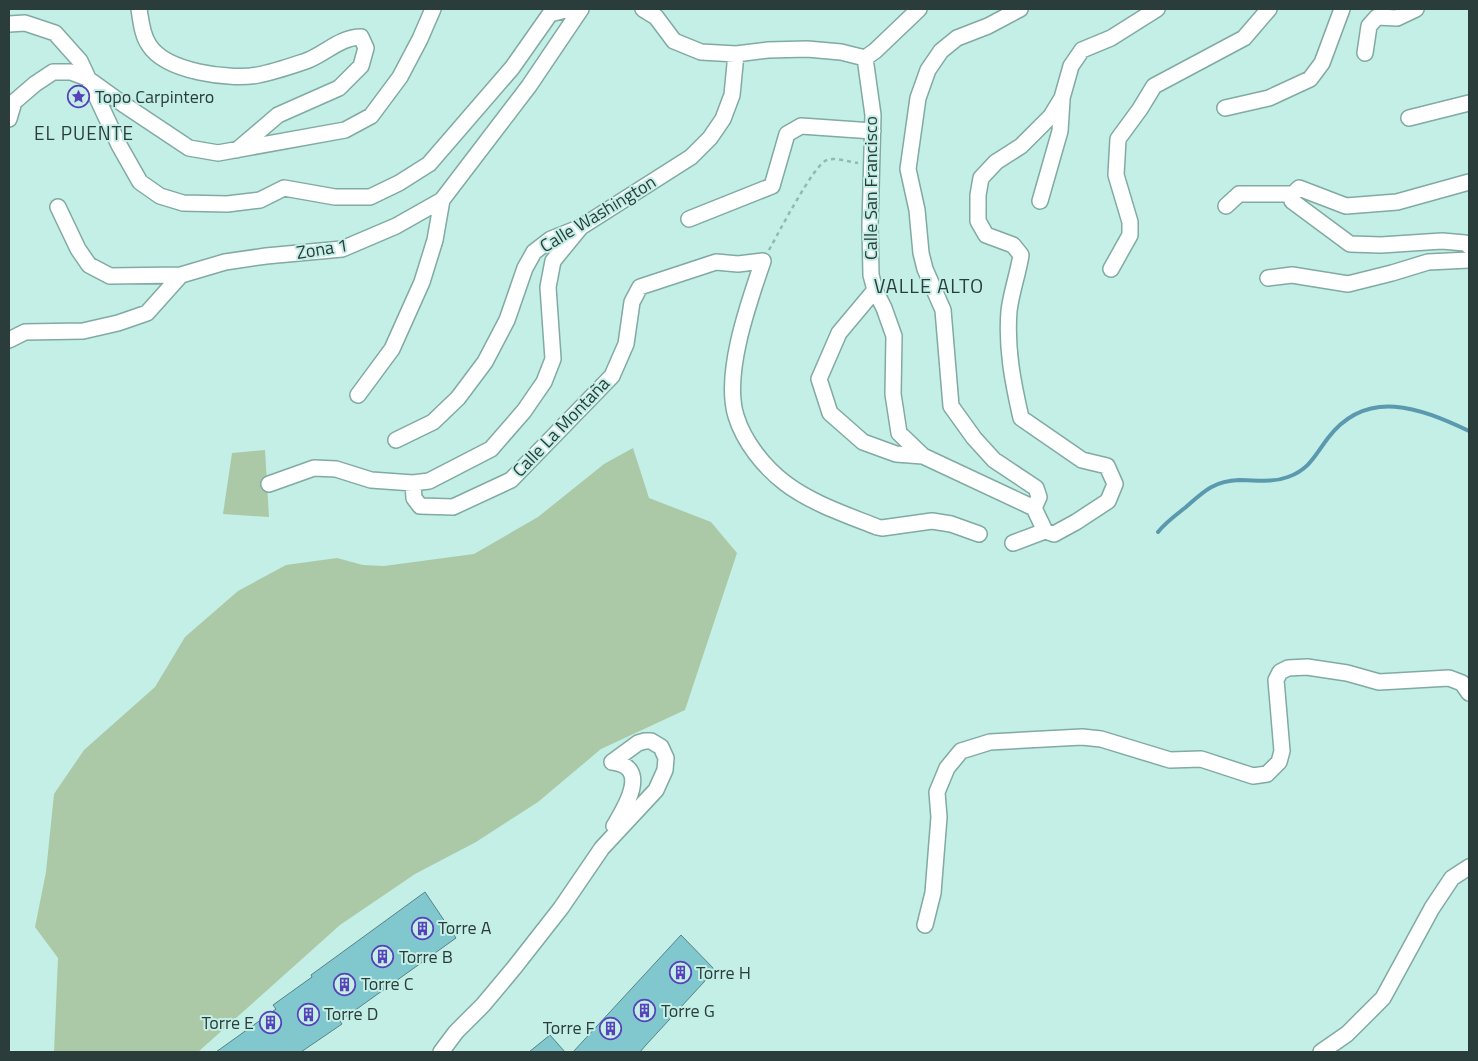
<svg xmlns="http://www.w3.org/2000/svg" width="1478" height="1061" font-family="'Titillium Web',sans-serif">
  <style>
    .green { fill: #abc9a6 }
    .lines { fill: none; stroke-linecap: round; stroke-linejoin: round }
    .stream { stroke: #5b99af; stroke-width: 4 }
    .building { fill: #81c8ce; stroke: #588286 }
    .street-casing { stroke: #80aaa2; stroke-width: 18 }
    .path { stroke: #94b8b1; stroke-width: 2.5; stroke-dasharray: 4 4; stroke-linecap: butt }
    .street { stroke: #fff; stroke-width: 15 }
    .labels { text-anchor: middle; stroke-width: 4; stroke-linejoin: round; paint-order: stroke }
    .poi-label { font-size: 18px; fill: #2b3d3a; stroke: #c3efe7; text-anchor: start }
    .street-label { font-size: 18px; fill: #2b3d3a; stroke: #c3efe7 }
    .neighbourhood-label { font-size: 19px; letter-spacing: 1px; fill: #2b3d3a; stroke: #c3efe7 }
    .quarter-label { font-size: 20px; letter-spacing: 1px; fill: #2b3d3a; stroke: #c3efe7 }
  </style>
  <rect width="100%" height="100%" fill="#c3efe7"/>
  <path class="green" d="M633 448 649 498 711 522 737 553 685 710 601 749 538 802 476 842 415 874 340 925 198 1052H54L58 958 35 927 46 872 54 794 84 750 155 687 185 637 238 591 286 565 337 558 363 565 384 566 474 554 538 517 604 464Z
    M265 450 269 517 223 514 232 453Z"/>
  <g class="lines">
    <path class="stream" d="M1158 532C1166 522 1176 515 1186 507 1204 491 1214 481 1239 480 1256 480 1272 483 1288 477 1310 469 1315 455 1328 438 1367 387 1420 408 1469 431"/>
  </g>
  <path class="building" d="M425 892 456 938 340 1021 342 1024 301 1052H216L276 1009 273 1005 312 977 311 975Z
    M681 935 715 970 646 1045 640 1052H573Z
    M550 1035 565 1052H529Z"/>
  <g class="lines">
    <defs>
      <path id="street" d="M139 9C141 21 142 35 149 45 166 72 229 80 258 75 274 72 291 66 306 61 325 54 340 37 361 37L366 48 361 66 339 88 278 115 237 150
        M643 9 656 17 674 41 701 52 736 54 768 50 807 49 841 52 865 58 875 51 919 9
        M1020 9 988 26 957 38 941 51 928 70 918 98 908 169 917 210 921 253 925 269 943 310 951 406 974 438 994 460 1036 488 1039 497 1034 508
        M9 24 25 23 55 33 80 61 119 145 140 182 160 196 183 203 227 204 260 200 284 188 335 197H370L399 183 429 164 512 68 550 14 569 9
        M1365 53 1369 26 1377 17 1397 18 1416 9
        M865 58 873 115 870 225 871 275 875 290 884 308 894 336 893 394 899 433 923 456 1034 508 1045 531
        M1225 108 1269 98 1310 79 1322 63 1342 9
        M1409 118 1469 103
        M9 119 14 102 35 84 53 72H71L87 78 123 104 189 148 218 153 345 130 371 116 400 77 420 39 433 9
        M1469 182 1397 202 1346 206 1299 188 1293 194 1292 201 1350 244 1381 245 1442 241 1465 243 1469 246
        M1040 201 1060 131 1062 100
        M1226 206 1239 194H1293
        M58 207 78 249 89 265 110 276 181 275
        M689 219 772 186 787 134 801 126 873 131
        M1111 269 1130 235V222L1116 175 1118 139 1140 109 1154 86 1244 38 1269 9
        M1268 278 1292 275 1348 284 1392 273 1428 262 1469 260
        M875 290 839 333 819 379 830 413 863 442 896 454 923 456
        M9 340 25 332 83 331 118 323 147 313 181 275 225 262 266 256 342 249 396 226 442 200 529 86 581 9
        M358 395 392 349 422 282 435 240 442 200
        M396 440 433 422 458 398 485 362 507 320 525 268 534 252 551 239 581 227 691 157 710 138 723 119 732 95 736 54
        M413 483 414 498 420 506 453 507 511 480 612 376 626 344 632 302 640 287 716 262 738 264 763 261C749 302 723 374 736 416 744 442 764 467 785 483 811 503 847 515 877 527L882 528 932 521 951 524 979 534
        M269 484 314 468 336 469 371 480 413 483 429 481 491 449 524 411 544 382 553 359 548 287 553 261 580 228
        M1045 531 1054 534 1076 522 1108 501 1115 484 1107 466 1082 460 1021 418C1013 383 1006 348 1009 311 1011 293 1018 274 1021 255L1013 245 986 235 978 221V195L981 178 996 162 1021 146 1051 116 1062 98 1071 66 1082 50 1111 38 1157 9
        M1013 543 1045 531
        M612 762C651 766 625 808 614 826
        M925 925 933 893 939 817 937 792 947 768 961 751 990 742 1082 737 1101 739 1170 760 1201 759 1253 776 1267 774 1279 762 1282 751 1276 680 1280 672 1288 668 1307 667 1347 673 1379 682 1449 678 1462 683 1469 693
        M441 1052 456 1032 483 1005 514 968 561 908 602 848 656 790 665 770 666 758 661 747 651 741H645L638 743 612 762
        M1321 1052 1347 1034 1383 998 1432 908 1452 878 1469 867"/>
    </defs>
    <use href="#street" class="street-casing"/>
    <path class="path" d="M769 250C778 234 814 164 827 160 835 157 849 162 858 163"/>
    <use href="#street" class="street"/>
  </g>
  <defs>
    <symbol id="sight-ring" viewBox="-11 -11 22 22"><circle r="9.5" fill="#c3efe7" stroke="#5842ba" stroke-width="1.5"/><path d="M0-6L1.8-2.2L6-1.7L2.9 1.2L3.7 5.4L0 3.3L-3.7 5.4L-2.9 1.2L-6-1.7L-1.8-2.2Z" fill="#5842ba"/></symbol>
    <symbol id="building-ring" viewBox="-11 -11 22 22"><circle r="9.5" fill="#c3efe7" stroke="#5842ba" stroke-width="1.5"/><path d="M-4-6H4V6H1V3H-1V6H-4ZM-2.5-4.3h1.7v1.8h-1.7ZM.8-4.3h1.7v1.8H.8ZM-2.5-1h1.7V.8h-1.7ZM.8-1h1.7V.8H.8Z" fill="#5842ba"/></symbol>
  </defs>
  <g fill-rule="evenodd">
    <use href="#sight-ring" x="66" y="84" width="25" height="25"/>
    <use href="#building-ring" x="410" y="916" width="25" height="25"/>
    <use href="#building-ring" x="370" y="944" width="25" height="25"/>
    <use href="#building-ring" x="668" y="960" width="25" height="25"/>
    <use href="#building-ring" x="332" y="972" width="25" height="25"/>
    <use href="#building-ring" x="632" y="998" width="25" height="25"/>
    <use href="#building-ring" x="296" y="1002" width="25" height="25"/>
    <use href="#building-ring" x="258" y="1010" width="25" height="25"/>
    <use href="#building-ring" x="598" y="1016" width="25" height="25"/>
  </g>
  <g class="labels">
    <g class="poi-label">
      <text x="95" y="103">Topo Carpintero</text>
      <text x="438" y="934">Torre A</text>
      <text x="399" y="963">Torre B</text>
      <text x="696" y="979">Torre H</text>
      <text x="361" y="990">Torre C</text>
      <text x="661" y="1017">Torre G</text>
      <text x="324" y="1020">Torre D</text>
      <text x="254" y="1029" text-anchor="end">Torre E</text>
      <text x="595" y="1034" text-anchor="end">Torre F</text>
    </g>
    <g class="street-label">
      <text transform="translate(871 188) rotate(-90)" y="6">Calle San Francisco</text>
      <text transform="translate(598 214) rotate(-31)" y="6">Calle Washington</text>
      <text transform="translate(322 249) rotate(-9)" y="6">Zona 1</text>
      <text transform="translate(561 427) rotate(-46)" y="6">Calle La Montaña</text>
    </g>
    <g class="neighbourhood-label">
      <text x="84" y="140">EL PUENTE</text>
    </g>
    <g class="quarter-label">
      <text x="929" y="293">VALLE ALTO</text>
    </g>
  </g>
  <rect width="1478" height="1061" fill="none" stroke="#2b3d3a" stroke-width="20"/>
</svg>
